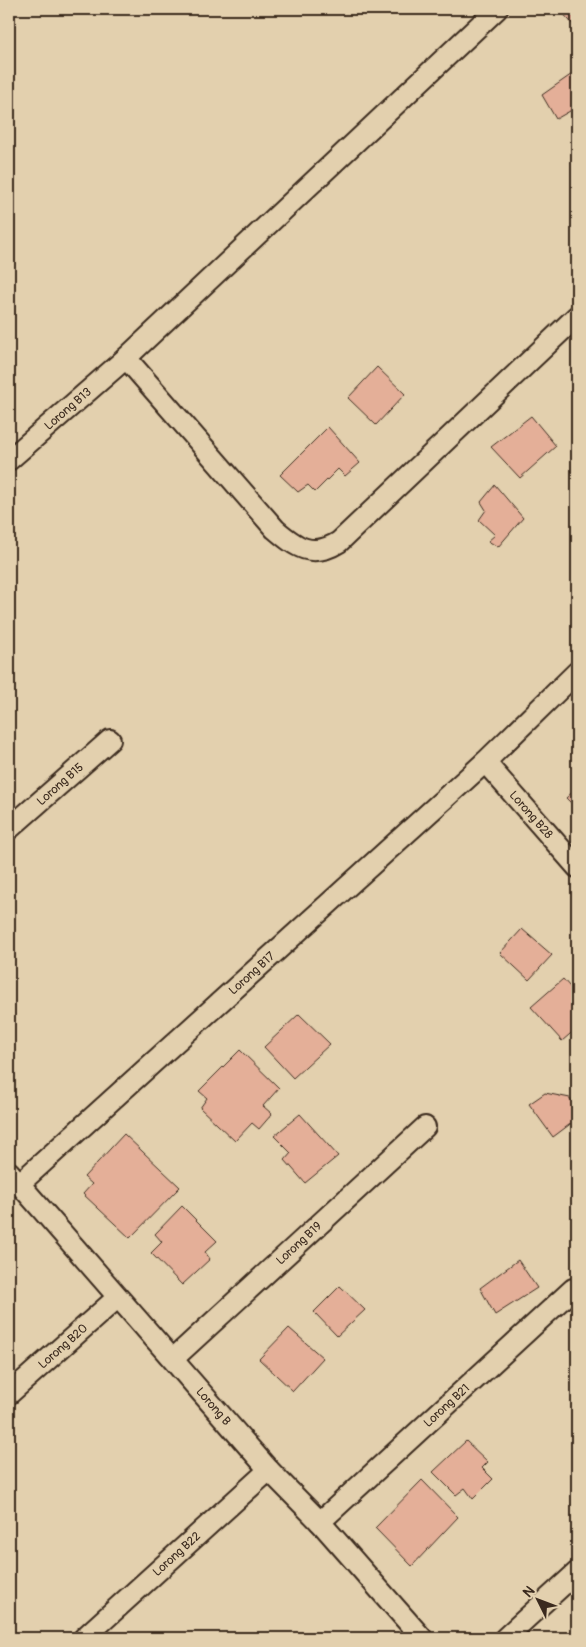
<svg xmlns="http://www.w3.org/2000/svg" width="586" height="1647" font-family="Pangolin,sans-serif">
  <style>
    .building { fill: #e4af98; stroke: #3b2a1e }
    .lines { fill: none; stroke-linecap: round; stroke-linejoin: round }
    .minor-casing { stroke: #3b2a1e; stroke-width: 24 }
    .minor { stroke: #e3d0ae; stroke-width: 20 }
    .labels { text-anchor: middle; stroke-width: 5; stroke-linejoin: round; paint-order: stroke }
    .street-label { font-size: 12px; fill: #3b2a1e; stroke: #e3d0ae }
  </style>
  <rect width="100%" height="100%" fill="#e3d0ae"/>
  <filter id="ink" filterUnits="userSpaceOnUse"><feTurbulence type="fractalNoise" baseFrequency=".02" numOctaves="2"/><feDisplacementMap in="SourceGraphic" scale="10" xChannelSelector="R" yChannelSelector="G"/><feConvolveMatrix kernelMatrix="1 2 1 2 8 2 1 2 1" color-interpolation-filters="sRGB"/></filter>
  <g filter="url(#ink)">
    <path class="building" d="M561 9H577V29L560 10Z
      M572 74 577 82V107L556 119 542 95Z
      M377 367 405 394 376 425 348 398Z
      M531 416 556 446 520 478 491 447Z
      M328 427 360 463 345 476 338 469 315 492 308 485 298 492 280 475Z
      M495 485 523 518 498 547 488 541 495 535 479 520 486 510 481 502Z
      M577 788V809L566 798Z
      M522 929 552 955 529 980 500 953Z
      M563 979 577 995V1028L562 1041 531 1007Z
      M299 1014 330 1044 293 1078 264 1047Z
      M240 1050 279 1088 263 1106 272 1114 259 1129 252 1123 235 1141 200 1108 207 1098 199 1091Z
      M545 1093 570 1098 577 1110V1119L553 1137 529 1104Z
      M300 1114 338 1156 305 1183 285 1160 291 1153 274 1136Z
      M124 1134 180 1187 130 1238 83 1194 92 1184 84 1177Z
      M182 1206 217 1241 205 1252 210 1259 182 1285 151 1253 162 1242 155 1234Z
      M518 1260 537 1288 495 1315 480 1288Z
      M340 1286 365 1310 337 1336 314 1312Z
      M289 1328 323 1358 293 1391 259 1359Z
      M466 1441 488 1462 482 1468 493 1479 473 1499 465 1488 456 1495 433 1472Z
      M422 1480 458 1517 412 1566 375 1528Z"/>
    <g class="lines">
      <defs>
        <g id="minor">
          <path d="M126 358 275 529C296 547 312 559 339 542L577 316"/>
          <path id="s1" d="M9 460 126 358 497 9"/>
          <path id="s2" d="M485 762 577 867"/>
          <path id="s3" d="M9 829 110 740"/>
          <path id="s4" d="M9 1172 269 1470 320 1522 422 1638"/>
          <path id="s5" d="M19 1184 485 762 577 672"/>
          <path id="s6" d="M173 1359 425 1127"/>
          <path id="s7" d="M9 1394 117 1298"/>
          <path id="s8" d="M320 1522 573 1289"/>
          <path id="s9" d="M84 1638 269 1470"/>
          <path d="M505 1638 577 1572"/>
        </g>
      </defs>
      <use href="#minor" class="minor-casing"/>
      <use href="#minor" class="minor"/>
    </g>
  </g>
  <g class="labels">
    <g class="street-label">
      <text dy="4" stroke="none"><textPath href="#s1" startOffset="78">Lorong B13</textPath></text>
      <text dy="4" stroke="none"><textPath href="#s3" startOffset="68">Lorong B15</textPath></text>
      <text dy="4" stroke="none"><textPath href="#s2" startOffset="70">Lorong B28</textPath></text>
      <text dy="4" stroke="none"><textPath href="#s5" startOffset="314">Lorong B17</textPath></text>
      <text dy="4" stroke="none"><textPath href="#s6" startOffset="171">Lorong B19</textPath></text>
      <text dy="4" stroke="none"><textPath href="#s7" startOffset="72">Lorong B20</textPath></text>
      <text dy="4" stroke="none"><textPath href="#s8" startOffset="172">Lorong B21</textPath></text>
      <text dy="4" stroke="none"><textPath href="#s4" startOffset="311">Lorong B</textPath></text>
      <text dy="4" stroke="none"><textPath href="#s9" startOffset="125">Lorong B22</textPath></text>
    </g>
  </g>
  <rect width="586" height="1647" fill="none" stroke="#e3d0ae" stroke-width="30"/>
  <rect x="15" y="15" width="556" height="1617" fill="none" stroke="#3b2a1e" stroke-width="2" filter="url(#ink)"/>
  <g transform="translate(538 1600) rotate(312)" stroke="#e3d0ae" stroke-width="4" paint-order="stroke">
  <path d="M0-4L9 19L0 12L-9 19Z" fill="#3b2a1e"/>
  <text y="-8" font-size="14" font-weight="bold" text-anchor="middle" fill="#3b2a1e">N</text>
  </g>
</svg>
